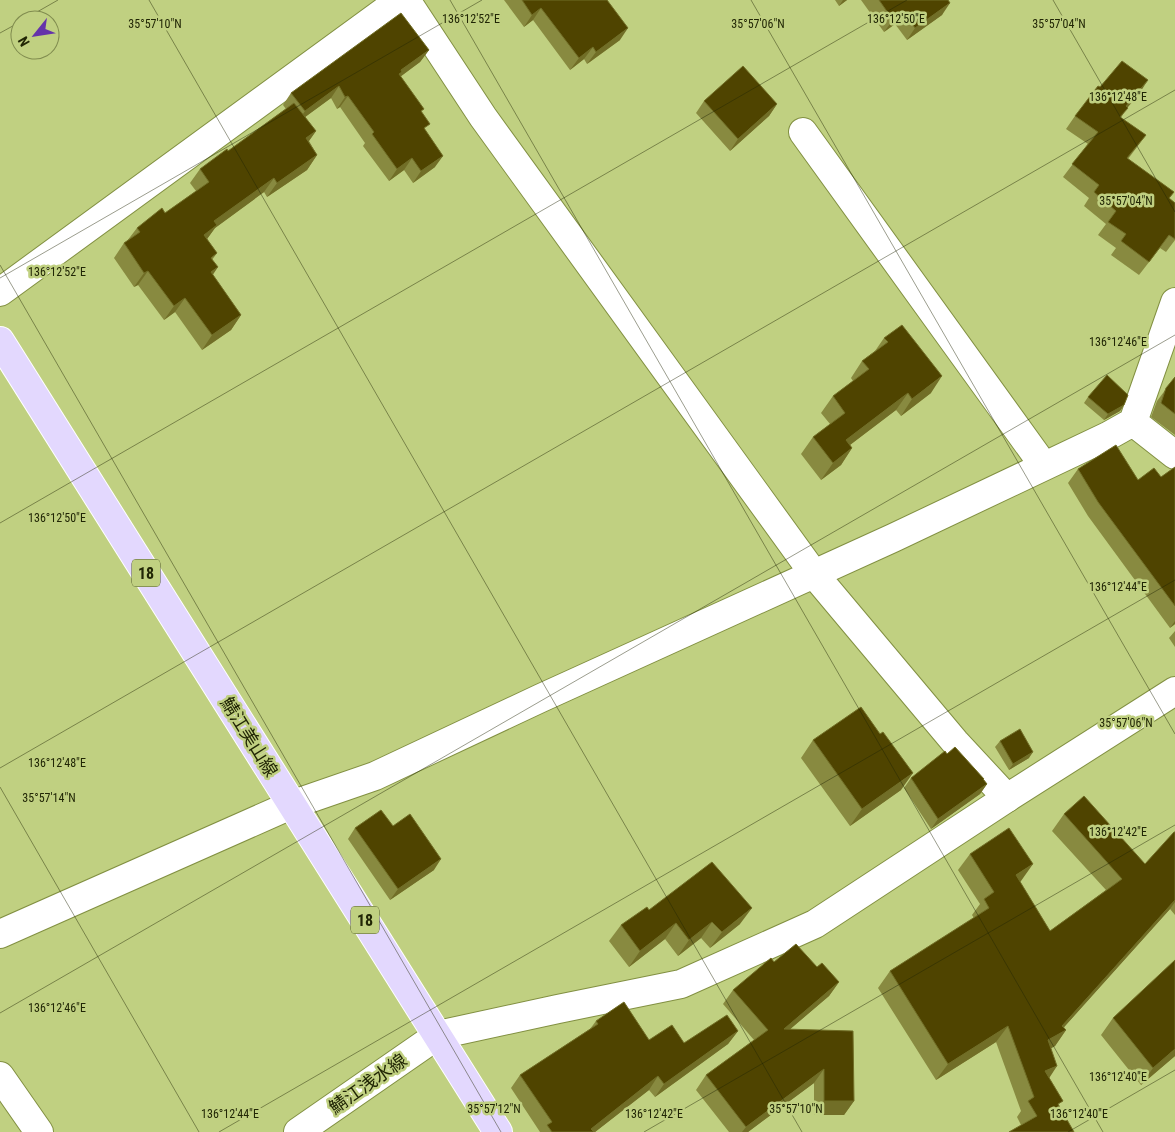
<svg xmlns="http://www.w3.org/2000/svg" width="1175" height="1132" font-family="'Roboto Condensed','Noto Sans JP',sans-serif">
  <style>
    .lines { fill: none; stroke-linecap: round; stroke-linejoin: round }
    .minor-casing { stroke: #829042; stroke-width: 30 }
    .tertiary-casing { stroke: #829042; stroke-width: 30 }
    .secondary-casing { stroke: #829042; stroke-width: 30 }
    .primary-casing { stroke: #fff; stroke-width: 30 }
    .minor { stroke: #fff; stroke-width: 28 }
    .tertiary { stroke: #fff; stroke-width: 28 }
    .secondary { stroke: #fff; stroke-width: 28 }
    .primary { stroke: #e3d8fe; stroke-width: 28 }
    .wall { fill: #888a40 }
    .shaded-wall { fill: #716e27 }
    .building { fill: #4f4400; stroke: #716e27 }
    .ticks { fill: none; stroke: #212605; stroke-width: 1; stroke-opacity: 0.45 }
    .labels { text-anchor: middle; stroke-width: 5; stroke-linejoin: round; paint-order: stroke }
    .shield { fill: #c0d081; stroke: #51592a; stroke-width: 1 }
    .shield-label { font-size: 16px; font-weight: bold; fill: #212605 }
    .street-label { font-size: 18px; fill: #212605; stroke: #c0d081 }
    .ticks-label { font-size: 12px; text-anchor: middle; fill: #212605; stroke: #c0d081; stroke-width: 5; stroke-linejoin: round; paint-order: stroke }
  </style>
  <rect width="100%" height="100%" fill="#c0d081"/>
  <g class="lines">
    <defs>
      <path id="minor" d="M406 0 483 117 814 574 955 742 1007 798
        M803 132 1044 466
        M0 292 400 0
        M1133 422 1175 455
        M0 934 291 805 375 776 541 698 893 538 1108 436 1133 422 1175 302"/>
      <path id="tertiary" d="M438 1035 558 1009 681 984 815 924 1007 798 1175 691
        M0 1076 39 1132"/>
      <path id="secondary" d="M298 1132 438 1035"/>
      <path id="primary" d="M0 341 498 1132"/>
    </defs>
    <use href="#minor" class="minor-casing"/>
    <use href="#tertiary" class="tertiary-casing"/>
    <use href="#secondary" class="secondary-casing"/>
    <use href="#primary" class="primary-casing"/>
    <use href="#minor" class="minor"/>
    <use href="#tertiary" class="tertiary"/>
    <use href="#secondary" class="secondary"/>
    <use href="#primary" class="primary"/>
  </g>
  <path class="wall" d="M504 0H607L620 40 587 64 584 59 570 70 533 20 524 27Z
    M835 0H847L839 6Z
    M861 0H948L942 15 907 40 895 24 884 32Z
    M429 50 420 62 400 77 422 113 425 131 435 167 413 183 404 170 389 181 363 146 365 143 340 107 337 109 331 98 305 117 316 131 309 141 317 155 307 170 267 197 264 192 215 228 207 239 217 253 212 260 213 275 241 315 231 330 202 350 175 312 164 320 138 285 134 287 114 258 124 243 127 241 137 228 165 213 196 191 190 183 200 169 228 151 286 109 283 105 291 93Z
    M1100 87 1139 94 1127 107 1121 118 1146 135 1128 159 1174 192 1169 199 1175 203V240L1166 252 1160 248 1139 275 1111 255 1116 248 1098 235 1106 224 1084 206 1089 198 1063 177 1088 144 1066 129 1075 116Z
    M704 101 777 104 769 116 730 151 696 113Z
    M884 338 931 393 901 416 896 410 850 445 852 448 841 465 821 480 801 454 813 437 830 424 821 413 833 396 853 381 851 378 862 361 875 351Z
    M1175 377V435L1151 417 1157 401Z
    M1088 397 1124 405 1120 411 1104 420 1084 403Z
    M1175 467V624L1170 628 1088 516 1068 483 1078 469 1138 480 1161 477Z
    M1175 631V647L1169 638Z
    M880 734 901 790 850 826 801 758 813 740Z
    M1000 741 1029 758 1009 770 995 747Z
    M947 754 984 779V780L987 784 980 794 931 829 904 788 911 778Z
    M1064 814 1145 864 1175 832V915L1170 909 1064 1027 1066 1030 1055 1046 1051 1048 1049 1078 1063 1101 1021 1125 1017 1117 1021 1111 996 1042 936 1080 878 988 890 971 974 918 972 915 980 904 958 870 970 854 1021 881 1020 882 1050 931 1106 890 1052 831Z
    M393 826 434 870 390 900 348 839 355 828Z
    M649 910 740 924 710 948 701 938 678 956 665 939 629 967 609 941 621 925Z
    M774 962 817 967 839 982 829 996 790 1029 854 1101 844 1115H814V1083L748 1132H729L696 1090 706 1075 754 1040 723 1004 733 990Z
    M1113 1018 1175 1056 1141 1085 1101 1035Z
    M596 1021 649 1040 684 1043 738 1031 728 1044 655 1097 649 1090 595 1132H540L511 1088 520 1075 590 1029Z"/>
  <path class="shaded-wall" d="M843 0H847L839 6Z
    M950 3 942 15 907 40 915 28Z
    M541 8 533 20 524 27 532 15Z
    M904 12 895 24 884 32 893 20Z
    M628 28 620 40 587 64 596 52Z
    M593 47 584 59 570 70 579 58Z
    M429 50 420 62 397 79 394 83 401 70Z
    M1148 80 1139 94 1117 120 1126 106Z
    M339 86 331 98 297 123 305 111Z
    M348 96 340 107 337 109 345 97Z
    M777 104 769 116 730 151 738 139Z
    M316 131 306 145V138Z
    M317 155 307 170 267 197 277 183Z
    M443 156 435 167 413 183 421 171Z
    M412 158 404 170 389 181 397 169Z
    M274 178 264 192 215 228 207 239 204 235 214 221Z
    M218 267 208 282 211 272Z
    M148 271 138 285 134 287 144 273Z
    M185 298 175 312 164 320 174 306Z
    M241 315 231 330 202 350 212 335Z
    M942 376 931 393 901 416 912 399Z
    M908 393 896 410 834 457 846 440Z
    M1124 405 1120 411 1104 420 1108 414Z
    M852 448 841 465 821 480 833 463Z
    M1175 621V624L1170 628Z
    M1033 752 1029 758 1009 770 1013 764Z
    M913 773 901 790 850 826 862 809Z
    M987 784 980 794 931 829 938 819Z
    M441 859 434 870 390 900 398 889Z
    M1033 864 1021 881 1004 891 1016 875Z
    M1175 900V902L1170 909 1057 1035 1066 1030 1055 1046 1036 1057 1048 1040 1062 1026Z
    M752 908 740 924 710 948 722 932Z
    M712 922 701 938 678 956 689 940Z
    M676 923 665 939 629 967 640 951Z
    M839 982 829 996 774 1043 784 1029Z
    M1008 1026 996 1042 936 1080 948 1064Z
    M738 1031 728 1044 655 1097 664 1084Z
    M1175 1049V1056L1141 1085 1153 1068Z
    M1057 1066 1046 1083 1045 1071Z
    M824 1069 814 1083 748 1132H742L746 1127Z
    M658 1076 649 1090 595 1132H589L591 1129Z
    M824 1101H854L844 1115H814Z"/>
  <path class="building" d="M522 0H607L628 28 596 52 593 47 579 58 541 8 532 15Z
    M879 0H948L950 3 915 28 904 12 893 20Z
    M401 13 429 50 401 70 402 72 399 74 424 109 421 111 430 124 424 128 443 156 421 171 412 158 397 169 372 134 374 132 348 96 345 97 339 86 305 111 291 93Z
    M1122 61 1148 80 1126 106 1128 108 1120 117 1146 135 1127 158 1174 192 1169 198 1175 203V239L1169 235 1149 262 1121 241 1126 234 1108 222 1116 211 1094 192 1099 185 1072 164 1098 132 1075 116 1098 86 1100 87Z
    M743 66 777 104 738 139 704 101Z
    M294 103 316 131 306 138 317 155 277 183 274 178 214 221 217 225 204 235 217 253 211 258 218 267 211 272 241 315 212 335 185 298 174 306 148 271 144 273 124 243 140 232 137 228 162 208 165 213 209 182 200 169 227 149 228 151Z
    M902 325 942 376 912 399 908 393 846 440 852 448 833 463 813 437 845 413 833 396 869 369 862 361 888 342 884 338Z
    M1107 375 1128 395 1124 405 1108 414 1088 397Z
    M1175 377V414L1161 403 1166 388Z
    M1116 445 1138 480 1154 468 1161 477 1175 467V606L1098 502 1078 469Z
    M861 707 880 734 883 732 913 773 862 809 813 740Z
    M1020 729 1033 752 1013 764 1000 741Z
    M955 747 984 779H983L987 784 938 819 911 778 945 751 947 754Z
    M1084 796 1145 864 1174 832H1175V900L1062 1026 1066 1030 1048 1040 1057 1066 1045 1071 1063 1101 1058 1104 1074 1132H1009L1037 1116 1028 1101 1034 1097 1008 1026 948 1064 890 971 989 908 984 899 994 892 970 854 1009 828 1033 864 1016 875 1050 931 1122 879 1064 814Z
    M381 810 393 826 410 814 441 859 398 889 355 828Z
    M712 862 752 908 722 932 712 922 689 940 676 923 640 951 621 925 647 907 649 910Z
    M796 944 817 967 822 963 839 982 784 1029 853 1031 854 1101H824V1069L746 1127 706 1075 768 1030 733 990 771 958 774 962Z
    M1175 960V1049L1153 1068 1113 1018Z
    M624 1002 649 1040 672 1025 684 1043 727 1015 738 1031 664 1084 658 1076 591 1129 594 1132H552L547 1125 552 1122 520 1075 598 1024 596 1021Z"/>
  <path class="ticks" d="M149 0 802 1132M450 0 1103 1132M751 0 1175 734M1053 0 1175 212M23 20 58 0M0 33 20 22M0 265 501 1132M0 278 482 0M0 523 907 0M0 768 1175 90M0 787 199 1132M0 1013 1175 335M219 1132 1175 580M644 1132 1175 825M1068 1132 1175 1070"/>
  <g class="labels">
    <g class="shield">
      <rect x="132" y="559.5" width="28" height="27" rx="4"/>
      <rect x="351" y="906.5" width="28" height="27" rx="4"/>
    </g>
    <g class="shield-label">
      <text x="146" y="579">18</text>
      <text x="365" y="926">18</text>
    </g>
    <g class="street-label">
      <text transform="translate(249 737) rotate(58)" y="6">鯖江美山線</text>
      <text transform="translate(368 1084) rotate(-35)" y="6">鯖江浅水線</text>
    </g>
  </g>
  <g class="ticks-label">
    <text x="471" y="23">136°12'52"E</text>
    <text x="896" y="23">136°12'50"E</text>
    <text x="758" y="28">35°57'06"N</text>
    <text x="1059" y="28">35°57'04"N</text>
    <text x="155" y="28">35°57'10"N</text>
    <text x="1118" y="101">136°12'48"E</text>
    <text x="1126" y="205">35°57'04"N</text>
    <text x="57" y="276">136°12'52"E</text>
    <text x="1118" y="346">136°12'46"E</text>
    <text x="57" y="522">136°12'50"E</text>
    <text x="1118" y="591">136°12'44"E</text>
    <text x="1126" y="727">35°57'06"N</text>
    <text x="57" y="767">136°12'48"E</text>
    <text x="49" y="802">35°57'14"N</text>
    <text x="1118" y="836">136°12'42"E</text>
    <text x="57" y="1012">136°12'46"E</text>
    <text x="1118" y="1081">136°12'40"E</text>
    <text x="494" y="1113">35°57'12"N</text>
    <text x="796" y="1113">35°57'10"N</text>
    <text x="230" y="1118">136°12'44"E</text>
    <text x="654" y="1118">136°12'42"E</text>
    <text x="1079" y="1118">136°12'40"E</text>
  </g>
  <g transform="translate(35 35) rotate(240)"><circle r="24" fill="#c0d081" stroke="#808c4f"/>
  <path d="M0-4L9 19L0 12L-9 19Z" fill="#6533aa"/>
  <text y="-8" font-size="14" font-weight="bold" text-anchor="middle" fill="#212605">N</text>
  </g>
</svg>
